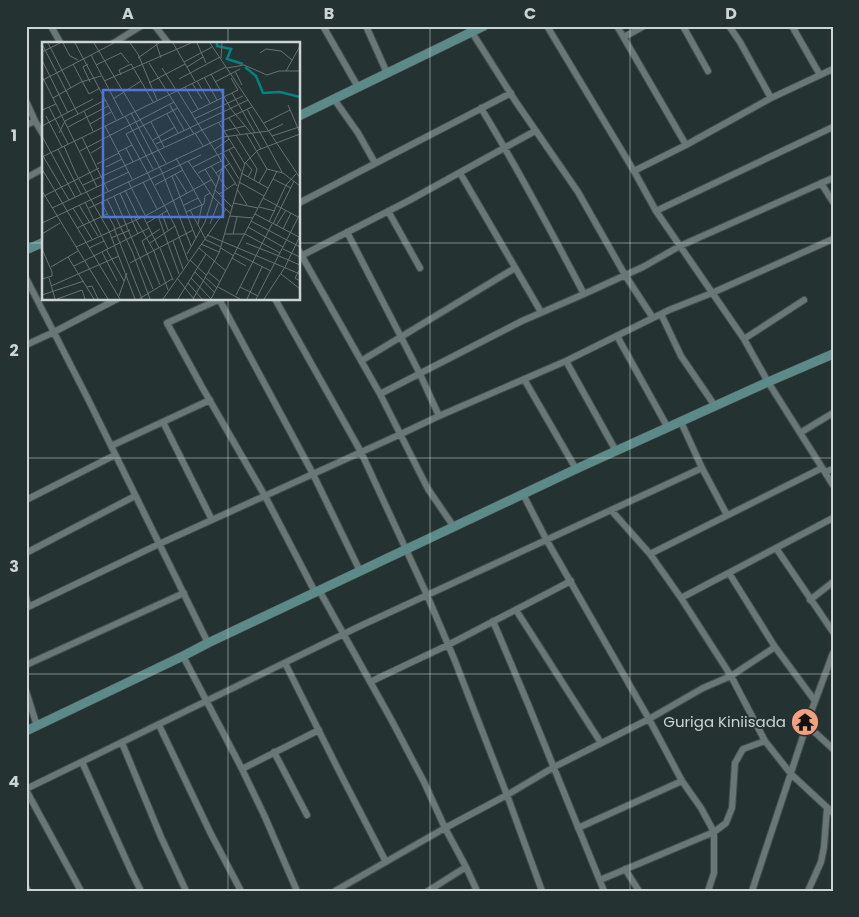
<svg xmlns="http://www.w3.org/2000/svg" width="859" height="917" font-family="Poppins,sans-serif">
  <style>
    .lines { fill: none; stroke-linecap: round; stroke-linejoin: round }
    .street-casing { stroke: #424e4d; stroke-width: 8 }
    .secondary-casing { stroke: #424e4d; stroke-width: 10 }
    .street { stroke: #697877; stroke-width: 6 }
    .secondary { stroke: #5c8a88; stroke-width: 9 }
    .grid { fill: none; stroke: #ccd4d4; stroke-width: 1; stroke-opacity: 0.55 }
    .labels { text-anchor: middle; stroke-width: 4; stroke-linejoin: round; paint-order: stroke }
    .poi-label { font-size: 15px; fill: #ccd4d4; stroke: #243231; text-anchor: end }
    .inset-river { fill: none; stroke: #028382; stroke-width: 2.5 }
    .inset-road { fill: none; stroke: #677372; stroke-width: 1 }
    .view { fill: #5276d7; fill-opacity: 0.15; stroke: #5276d7; stroke-width: 2.5 }
    .inset-edge { fill: none; stroke: #ccd4d4; stroke-width: 2.5 }
    .neatline { fill: none; stroke: #ccd4d4; stroke-width: 2 }
    .grid-label { font-size: 16px; text-anchor: middle; font-weight: bold; fill: #ccd4d4 }
  </style>
  <rect width="100%" height="100%" fill="#243231"/>
  <g class="lines">
    <defs>
      <path id="street" d="M51 26 61 44
        M155 26 169 44
        M323 26 358 87
        M366 26 387 73
        M468 26 516 102 578 192 625 275 653 318
        M547 26 634 171 656 211 744 339 768 382 833 485
        M617 26 686 145
        M683 26 708 71
        M729 26 740 42 771 98
        M792 26 820 75
        M624 37 644 26
        M112 44 141 26
        M334 99 358 133 375 163
        M26 101 35 121 44 136
        M481 108C518 169 551 231 584 294
        M26 125 35 121
        M634 171 686 145 771 98 833 69
        M460 173 541 312
        M26 178 44 168
        M821 183 833 202
        M299 203 511 93
        M388 211 420 268
        M656 211 833 127
        M347 232 420 374 439 416
        M299 251 380 394 428 489 454 527
        M299 257 410 200 535 131
        M26 278 88 399 208 643
        M219 299 313 474 360 571
        M220 299 167 323 202 387 265 496 315 592
        M275 299 361 452 427 595 455 661 507 795 542 891
        M661 314 681 356 715 406
        M617 336 668 428
        M744 339 804 300
        M26 345 54 332 117 299
        M361 361 515 268
        M566 361 616 451
        M524 379 576 469
        M380 394 522 321 584 294 643 267 680 246 833 178
        M163 422 212 520
        M681 422 702 468 727 515
        M800 433 833 413
        M111 446 210 400
        M825 472 833 469
        M523 494 546 539 649 719 682 781 701 808 714 832V873L708 891
        M26 500 115 455
        M611 510 650 554 681 598 731 676 765 741 791 774 833 813
        M776 548 833 632
        M26 553 135 496
        M650 554 822 468
        M729 573 775 647 815 701
        M319 590 392 721 424 782 445 828 466 867 477 891
        M26 597 28 607
        M681 598 833 518
        M810 600 833 582
        M26 608 159 544 401 434 439 416 566 361 669 310 712 293 833 239
        M516 610 601 743
        M493 621 528 704 604 891
        M183 656 242 769 265 817 297 891
        M285 663 338 769 386 862
        M26 665 184 593
        M370 682 448 645 571 581
        M26 691 37 726
        M159 725 211 834 241 891
        M807 725 833 749
        M122 743 161 837 186 891
        M274 752 307 815
        M82 762 132 873 141 891
        M242 769 319 730
        M26 789 358 627 702 468
        M26 790 81 891
        M578 828 682 781
        M625 869 639 891
        M600 880 714 832 726 823 732 808 735 763 743 749 765 741
        M26 887 28 891
        M335 891 445 828 507 795 554 767 649 719 703 688 731 676 775 647
        M428 891 466 867
        M752 891 811 712 833 653
        M808 891 821 862 824 847 827 808"/>
      <path id="secondary" d="M299 116 484 26
        M26 250 44 242
        M26 731 183 656 208 643 576 469 768 382 833 354"/>
    </defs>
    <use href="#street" class="street-casing"/>
    <use href="#secondary" class="secondary-casing"/>
    <use href="#street" class="street"/>
    <use href="#secondary" class="secondary"/>
  </g>
  <path class="grid" d="M228 26V44M430 26V891M630 26V891M26 243H44M299 243H833M228 299V891M26 458H833M26 674H833"/>
  <defs>
    <symbol id="temple-disc" viewBox="-11 -11 22 22"><circle r="9.5" fill="#f2a07e" stroke="#243231"/><path d="M0-6L5-2H3V0L6.5 2.5H4V6H1.5V3h-3V6H-4V2.5H-6.5L-3 0V-2H-5Z" fill="#111"/></symbol>
  </defs>
  <g fill-rule="evenodd">
    <use href="#temple-disc" x="789" y="706" width="32" height="32"/>
  </g>
  <g class="labels">
    <g class="poi-label">
      <text x="786" y="727">Guriga Kiniisada</text>
    </g>
  </g>
  <g transform="translate(42 42)">
    <rect width="258" height="258" fill="#243231"/>
    <path class="inset-river" d="M175 1V4L189 7 185 17 201 22M203 25 214 34 221 51 238 50 258 55"/>
    <path class="inset-road" d="M6 1 29 46M21 1 28 14 36 18M33 1 74 78M52 1 124 121M88 1 96 12 115 58M114 1 119 16M131 1 153 39M155 1 164 21M168 1 184 25M0 2 36 72M0 10 18 1M218 11 224 7 239 9 250 18M49 13 81 74M96 16 117 1M179 16 180 1M0 18 26 71M142 20 170 5M107 21 152 92M31 22 47 52 58 46M46 22 41 25 48 40M54 23 79 11 87 21M145 25 161 15M120 26 134 48M185 26 202 23 225 33 237 29H258M193 29 200 43M244 29 258 4M169 32 189 67 209 91M79 33 77 28 89 22 111 60M0 34 55 145M162 35 175 58M137 37 178 15M1 38 72 1M62 39 149 1M155 39 168 61M173 40 198 27M107 41 143 22M150 41 160 57M143 45 156 67M135 48 195 144M190 51 213 91M11 56 39 40 59 34M71 57 99 39M128 63 142 88M246 63 258 91M7 65 26 102M205 67 240 130M0 68 14 62M42 69 51 89M89 71 120 130 149 204M149 71 196 48 189 36M125 72 136 91M4 74 20 105M83 74 111 127M187 76 198 92M152 77 201 54M109 80 122 105M177 81 203 122M222 81 248 68M48 82 69 70M0 84 51 57M63 84 90 137M26 85 66 64M182 89 203 84M17 91 23 79 63 58M153 91 161 104M204 91 225 127 241 131 258 144M210 91 219 107M194 93 215 127 212 138M0 94 33 155M230 94 257 85M40 95 66 149M111 98 133 85M114 102 206 58M22 104 34 132 67 189 93 257M84 106 91 120M16 107 39 152M172 108 187 97M187 108 199 129M38 109 132 60M76 110 90 103M49 111 62 103M181 111 197 137M176 113 192 105M1 114 27 158M0 115 184 25 258 136M134 116 160 163 156 182M146 119 171 155 189 172M204 121 210 128 206 135M55 122 77 111M169 124 185 147M64 125 80 117M151 125 175 113M0 127 78 257M163 127 174 145M105 130 84 92 136 66M105 130 133 184 146 219M156 131 179 119M174 131 188 121M199 131 226 146M133 132 145 151M130 134 154 196M231 137 249 146M86 139 103 173M101 140 115 167M197 140 222 154M217 141 225 127M41 143 210 65M113 143 141 128M195 147 205 163M83 148 96 175M173 148 190 165M0 149 66 257M78 151 96 192M177 152 194 141M72 154 111 247M0 155 57 126M221 156 256 175M65 157 90 209 108 257M43 160 66 207M59 160 73 186M191 161 216 166M37 163 56 194M142 163 156 156M217 165 233 169M10 166 87 130M31 166 50 197M47 166 159 113M148 168 163 196M144 170 162 162 163 154 168 151M120 172 126 188M213 172 257 195M101 174 117 206M116 174 137 232M188 174 211 176M93 176 112 209 126 248M209 179 258 205M227 180 244 143 254 132M0 181 181 95 226 89 241 82M105 181 126 168M168 182 176 161M231 182 252 139M234 184 244 168M206 185 241 205M35 186 65 172M72 186 100 257M118 187 100 199 118 243M241 187 249 171M0 192 18 181M183 192H203L238 211M191 192 195 175M165 193 258 232M69 196 88 188M162 197 179 205M131 199 141 227M108 201 133 184M204 201 237 214M159 202 177 210M34 205 105 173 169 138M47 206 62 199M118 206 131 238M157 206 184 229M179 206 192 214M0 207 10 230V234L0 237M64 207 82 239M241 207 258 215M60 210 75 239M193 211 229 229M145 212 163 180 180 126M237 214 258 223M26 215 52 257M190 216 204 224M148 218 164 233M88 221 151 188M32 224 107 186M9 225 36 209M258 227 253 236 258 239M153 230 173 251M166 230 178 240M239 232 258 247M163 235 175 246M7 236 13 257M135 236 152 257M149 236 169 257 235 129M146 241 160 257M9 244 77 214M45 245 50 244 56 257M176 245 198 257M198 245 216 254M0 253 42 239M194 253 230 182M77 254 85 231M15 257 40 248 43 257M97 257 130 237M121 257 184 167M136 257 164 212M151 257 177 211 203 121 216 108 258 92M205 257 220 225M214 257 258 172M222 257 243 225 258 194"/>
    <path class="view" d="M61 48H181V175H61Z"/>
    <rect width="258" height="258" class="inset-edge"/>
  </g>
  <rect width="859" height="917" fill="none" stroke="#243231" stroke-width="55"/>
  <rect x="28" y="28" width="804" height="862" class="neatline"/>
  <g class="grid-label">
    <text x="128" y="19">A</text>
    <text x="329" y="19">B</text>
    <text x="530" y="19">C</text>
    <text x="731" y="19">D</text>
    <text x="14" y="141">1</text>
    <text x="14" y="356">2</text>
    <text x="14" y="572">3</text>
    <text x="14" y="787">4</text>
  </g>
</svg>
